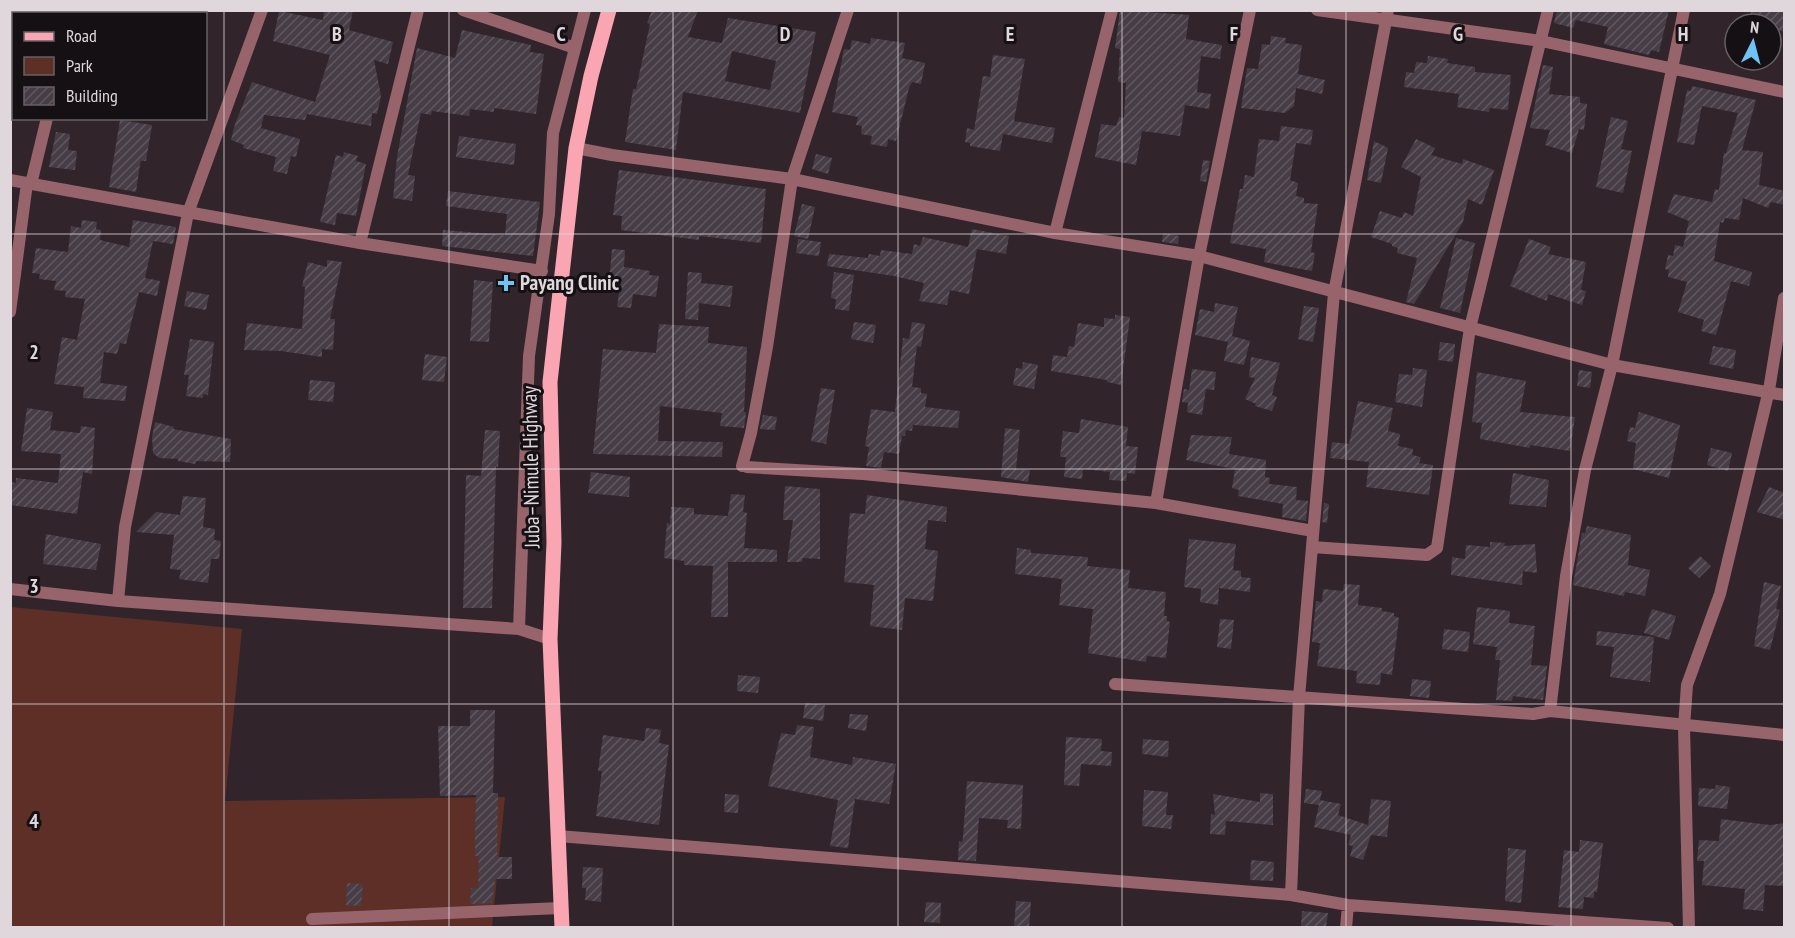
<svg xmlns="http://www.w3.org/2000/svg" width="1795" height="938" font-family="'PT Sans Narrow',sans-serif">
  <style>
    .green { fill: #5e2f27 }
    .building { fill: url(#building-hatch); fill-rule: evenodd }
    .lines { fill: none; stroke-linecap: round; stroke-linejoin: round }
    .minor { stroke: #97646c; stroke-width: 12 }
    .primary { stroke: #faa5b2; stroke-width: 15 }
    .grid { fill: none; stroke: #dfd7db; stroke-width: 1.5; stroke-opacity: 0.55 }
    .poi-dot { fill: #6fc2f4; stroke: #151013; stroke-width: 2 }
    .labels { text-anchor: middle; stroke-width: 6; stroke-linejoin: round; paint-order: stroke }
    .poi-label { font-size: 21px; font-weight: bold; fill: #dfd7db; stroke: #151013; text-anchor: start }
    .street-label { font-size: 21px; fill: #dfd7db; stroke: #151013 }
    .grid-label { font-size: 20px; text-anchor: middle; font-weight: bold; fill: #dfd7db; stroke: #151013; stroke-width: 6; stroke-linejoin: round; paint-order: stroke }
  </style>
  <defs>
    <pattern id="building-hatch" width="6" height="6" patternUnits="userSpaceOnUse" patternTransform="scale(1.5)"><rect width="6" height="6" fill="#463d47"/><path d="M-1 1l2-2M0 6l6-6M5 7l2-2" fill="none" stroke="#605861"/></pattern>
  </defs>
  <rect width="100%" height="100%" fill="#31252b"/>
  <path class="green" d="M10 607 242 629 225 801 505 797 492 927H11Z"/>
  <path class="building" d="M324 10H353L349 30 393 42 388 64 374 60 381 96 377 114 372 113 371 126 307 114 305 120 264 115 261 128 300 139 296 157 291 156 287 174 273 171 276 157 243 148 244 145 231 140 235 124 252 82 315 102 330 55 273 41 279 11 323 20Z
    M652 10H698L688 37 722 43 728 18 816 32 800 113 683 92 676 150 625 142 633 89H636L650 24 647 23ZM732 51 776 61 770 90 725 81Z
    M1120 10 1189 15 1186 39 1222 45 1220 59 1201 56 1197 92 1211 94 1209 109 1185 105 1180 136 1142 131 1136 165 1095 157 1101 124 1116 126 1119 117 1124 118 1126 83 1118 82 1120 49 1115 48Z
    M1557 10H1669L1659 52 1651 50 1649 55 1604 44 1608 27 1576 20 1573 28 1554 23Z
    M1752 10H1785V32L1771 28V24H1747Z
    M462 30 531 45 530 52 544 54 536 114 494 108V112L470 109 469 116 432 111 431 115 421 113 408 175 415 176 412 201 393 198 397 157 417 48 455 58Z
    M1271 36 1286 38 1285 43 1302 45 1298 74 1325 80 1322 94 1296 88 1294 106 1285 113 1241 108 1247 68 1258 69 1262 44 1270 45Z
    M871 38 905 43 902 58 925 63 921 84 912 82 909 88 896 141 888 139 887 147 870 144 872 136 861 134 862 126 856 125 858 117 832 112 844 49 850 50 852 40 870 44Z
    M993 55 1025 59 1014 121 1055 128 1052 143 1003 134 1000 151 970 146V143L965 142 967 128 974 130 983 76 990 77Z
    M1428 56 1448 59 1447 63 1475 67V72L1511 75 1508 110 1490 108 1489 112 1457 107 1459 94 1404 87 1406 72 1414 73 1416 62 1427 63Z
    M1543 65 1553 67 1549 94 1580 97V103L1587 104 1584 130 1579 129 1572 153 1545 145 1550 130 1530 128Z
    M1692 86 1756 100 1742 150 1763 152 1759 185 1785 191V205L1771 202 1768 208 1743 198 1739 220 1725 218 1723 223 1720 222 1714 261 1752 272 1749 286 1731 281 1716 335 1701 331 1704 320 1678 312 1687 282 1668 277 1669 270 1665 269 1668 255 1673 256 1675 245 1683 247 1689 221 1667 212 1674 194 1712 202 1715 189 1719 190 1724 153H1726L1738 113 1702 106 1694 145 1677 142 1687 90 1691 91Z
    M1611 117 1628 121 1621 149 1632 151 1623 193 1596 187Z
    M120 120 152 125 146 161H141L140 164 136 192 109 187Z
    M1281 126 1313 130 1311 145 1296 143 1290 180 1298 183 1296 196 1304 198V203L1318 204 1311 252 1315 253 1312 271 1264 262 1266 249 1230 243 1240 189H1243L1245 175 1254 177 1259 139 1279 141Z
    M56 132 70 134 68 150 77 151 75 170 49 167Z
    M459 136 516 144 514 165 456 157Z
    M1416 139 1435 148 1431 155 1462 164 1463 159 1494 170 1482 205 1468 199 1463 222 1414 304 1406 302 1417 258 1397 253 1398 248 1392 246V244L1371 237 1380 211 1402 218 1404 212 1413 216 1421 177 1401 167Z
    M1374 141 1388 148 1381 183 1367 180Z
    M344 152 358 156 356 161 366 164 356 216 337 213 335 225 320 222 336 155 343 157Z
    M816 154 832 158 828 174 812 169Z
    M1203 160 1210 161 1206 182 1200 181Z
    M619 170 766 189 761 243 699 236V240L621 230 622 216 613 215Z
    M448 191 540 202 533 256 442 246 443 230 505 235 507 214 446 206Z
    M802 204 815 207 808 239 794 236Z
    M82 220 97 222 96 229 101 230 100 240 129 247 133 220 176 227 173 244 153 241 145 278 160 281 157 296 139 292 126 344 120 343 117 354 104 352 100 383 127 386 125 401 83 398 84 387 54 384 62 337 77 340 85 299 65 297 66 291 54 290 56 281 39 279 40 274 32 273 36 248 68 252 71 226 81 228Z
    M972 229 1009 236 1006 254 977 249 969 294 950 290 947 305 919 301 924 283 894 276 827 266 829 254 868 258 869 254 880 256 881 250 912 254 914 244 920 246 923 237 968 247Z
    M1163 233 1179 236 1178 244 1162 242Z
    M1456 238 1475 243 1460 313 1440 308Z
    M798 239 821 242 819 256 796 253Z
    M1529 239 1551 247 1548 254 1586 262 1581 290 1586 291 1582 305 1548 294 1547 301 1510 286Z
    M612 249 625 250 624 267 650 271 649 275 659 276 656 297 633 294 631 308 617 307 619 293 608 292Z
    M327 260 342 262 330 319H335L333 350 322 349V357L281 351 244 350 247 323 302 329 305 287 302 286 308 262 327 267Z
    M688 272 702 273 701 283 733 286 730 307 699 303 698 320 685 319Z
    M834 272 854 275 849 311 835 309 836 299 831 298Z
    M474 280 493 282 489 342 470 341Z
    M187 291 209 295 206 310 184 306Z
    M1215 303 1238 307 1232 336 1250 341 1244 365 1224 361 1228 342 1195 335 1200 309 1214 312Z
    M1304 306 1319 308 1313 342 1298 339Z
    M1115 315 1130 317 1121 385 1107 382V380L1051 371 1053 355 1067 357 1069 346 1074 347 1078 323 1104 327V318L1115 319Z
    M854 322 876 325 873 343 851 339Z
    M912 322 925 324 921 347 917 346 912 387 921 388V393L927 394 925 407 960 411 958 428 913 425 912 431 906 430 905 436H902L899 454 884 452 881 468 866 466 869 447 865 446 871 409 895 412 903 338 909 339Z
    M659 324 709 327 708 343 747 347 744 412H746L744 428 720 426 722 413 660 406 658 441 723 442 722 457 593 454 603 349 656 353Z
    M190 339 214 342 208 395 203 394V398L186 396 189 375H184Z
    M1440 342 1455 344 1453 362 1438 360Z
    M1713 346 1736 350 1733 369 1709 364Z
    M425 354 447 357 444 382 422 380Z
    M1251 357 1280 363 1272 395 1277 397 1272 411 1255 406 1256 404 1245 399 1255 378 1249 377Z
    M1023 362 1038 365 1034 389 1013 385 1016 368 1022 369Z
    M1413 368 1427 370 1422 407 1395 402 1399 374 1412 375Z
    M1192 369 1216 372 1214 390 1206 389 1202 415 1187 412 1188 403 1182 402 1184 389 1189 390Z
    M1579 370 1592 372 1590 388 1577 386Z
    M1477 372 1526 381 1520 412 1575 417 1570 451 1530 445V448L1480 439 1482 423 1472 422Z
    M310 380 335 382 333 402 308 400Z
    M821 388 835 390 826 444 811 441Z
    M1358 401 1393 408 1388 431 1400 434 1398 446 1413 449 1412 455 1421 457 1419 463 1433 465 1429 495 1366 487 1369 462 1330 458 1332 442 1349 444Z
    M27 408 53 412 50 430 80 433 81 426 95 428 92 474 83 472 77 514 10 505V482L16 483V478L58 483 61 454 21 451Z
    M1639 412 1680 425 1669 478 1633 469 1636 443 1627 441 1630 427 1635 428Z
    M763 415 777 417 775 430 760 429Z
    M1081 419 1128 427 1126 446 1138 447 1135 474 1127 473 1126 481 1109 480 1110 472 1083 469 1082 479 1064 477 1066 457H1060L1063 431 1079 433Z
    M155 422 174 427 173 429 231 439 230 462 196 461 195 464 178 461V459L159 458 153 453 152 437Z
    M1005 428 1020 430 1016 469 1030 470 1028 482 1001 477Z
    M485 430 500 431 498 467 496 466 492 608H463L466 475 481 476Z
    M1191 435 1232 437 1229 454 1266 460 1265 477 1270 478 1269 484 1297 487 1296 500 1308 501 1306 521 1282 517 1283 504 1238 496 1239 490 1232 488 1235 469 1186 460Z
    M1711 448 1732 453 1728 471 1707 465Z
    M591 472 630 477 629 497 588 493Z
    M1513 473 1549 480 1546 507 1509 504Z
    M785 486 820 489V559L803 558 802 562H787L793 520H783Z
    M1769 487 1785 493V520L1757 512Z
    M731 494 745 495 743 512 747 513 744 548 777 550V562H728V617H711L713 566 684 565V561L664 558 667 523 670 524 671 507 694 508V514L728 516Z
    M867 495 947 507 946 522 928 520 925 549 938 551 933 601 905 598 902 630 870 626 874 585 844 582 850 513 865 514Z
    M183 496 206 498 203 527 215 529 214 540 221 541 219 559H211L208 583 179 579 181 570 170 569 174 535 136 532 156 512 180 515Z
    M1324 503 1329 504 1327 523 1322 522Z
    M1587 526 1631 535 1628 565 1650 570 1645 596 1625 592 1624 596 1573 585 1582 533H1585Z
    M46 534 101 544 96 570 43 564Z
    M1189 539 1236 544 1233 570 1241 571V577L1251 578 1250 592 1219 588 1218 605 1200 602 1201 589 1184 587Z
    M1490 542 1505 543 1504 546 1535 544 1537 573 1523 571 1522 585 1451 575 1452 557 1465 559 1466 545 1490 547Z
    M1017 548 1031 550V553L1088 557 1087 566 1130 570 1128 588 1166 592 1164 616H1167V621L1170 622 1166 658 1147 656 1146 662 1088 653 1093 609 1059 605 1062 579 1015 574Z
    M1700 556 1711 566 1699 578 1688 568Z
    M1764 582 1781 586 1776 609 1780 610 1770 650 1754 646Z
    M1344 584 1360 585 1358 605 1382 608V611L1394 613V616L1399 618 1392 675 1381 673 1380 685 1356 683 1357 671 1317 666 1320 643 1312 642 1316 601 1322 602 1323 589 1343 591Z
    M1477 607 1510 611 1509 623 1535 626 1531 665 1547 666 1543 700 1513 696 1512 701 1496 700 1500 660H1495L1497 647 1473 644Z
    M1652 609 1676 616 1669 640 1644 633Z
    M1220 619 1234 620 1231 649 1217 647Z
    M1444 629 1470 632 1468 652 1442 649Z
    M1597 631 1654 637 1650 682 1610 677 1614 647 1596 645Z
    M738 675 760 677 758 693 737 691Z
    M1412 679 1431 681 1429 698 1410 696Z
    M805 703 825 705 823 721 803 718Z
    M470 710H495L493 793H498L497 857H512V879H495L492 903 470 904 471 888H478L479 856H475V833L476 795 440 796 438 726H470Z
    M850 714 868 715 866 731 848 728Z
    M797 725 814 727 810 757 852 765 853 757 896 764 889 804 855 799 848 848 830 846 838 800 768 786 781 733 795 735Z
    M646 728 661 730 659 743 669 745 659 825 596 816 602 771H598L603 735 644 741Z
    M1066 737 1102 739 1101 751 1112 752 1111 766 1081 764 1079 786 1064 785Z
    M1143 739 1169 741 1168 757 1142 754Z
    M967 781 1023 785 1021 829 1007 828 1008 820 979 818 976 861 958 860 959 841 962 842 963 837Z
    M1716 785 1730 787 1727 809 1698 806 1699 788 1715 789Z
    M1306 789 1322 791 1320 800 1341 804 1338 815 1368 825 1371 799 1391 801 1387 837 1371 835 1363 860 1350 856 1353 846 1348 845 1351 835 1314 827 1319 805 1304 803Z
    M1144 790 1168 792 1166 815H1173L1171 829 1142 826Z
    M1260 793 1273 794V825L1226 821 1225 835 1210 834 1211 814 1215 815 1213 794 1260 802Z
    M725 794 739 795 738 813 724 812Z
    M1721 819 1770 825 1785 823V886L1765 885 1763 911 1743 909 1745 889 1702 885 1704 861H1697L1699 840 1719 841Z
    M1580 840 1603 843 1597 892H1594V898L1584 897 1583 909 1558 907 1564 850 1579 852Z
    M1508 848 1526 850 1521 903 1505 901Z
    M1251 860 1274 862 1273 881 1250 880Z
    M583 867 603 868 601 902 585 900 586 888H582Z
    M347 883 363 884 361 906 346 905Z
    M1016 901 1031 902 1029 927H1014Z
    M926 902 941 903 940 923 924 922Z
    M1302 911 1328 913 1326 927 1301 926Z"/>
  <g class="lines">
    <path class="minor" d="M463 10 575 48
      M1317 10 1541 41 1784 92
      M77 14 78 10
      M10 15 14 16
      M576 148 612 155 792 179 1055 233 1199 256 1612 365 1784 395
      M10 180 360 243 542 271
      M31 184 47 118
      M1055 233 1112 10
      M360 243 418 10
      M10 312 27 183
      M742 466 751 433 767 347 792 179 848 10
      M747 467 863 474 1156 503 1313 531
      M1156 503 1199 256 1250 10
      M1312 547 1427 555 1437 548 1470 328 1548 10
      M10 589 118 601 519 629 550 639
      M118 601 125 527 188 213 262 10
      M519 629 529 356 549 214 553 133 585 10
      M1115 684 1533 714 1550 711 1784 735
      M1550 711 1566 576 1585 470 1612 365 1684 10
      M558 836 1291 895 1348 905 1668 928
      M1291 895 1299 697 1334 293 1388 10
      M312 919 561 908
      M1346 928 1348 905
      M1689 928 1684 727 1687 685 1720 594 1769 390 1784 298"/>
    <path class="primary" d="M562 928 550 639 554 542 550 382 576 148 591 76 609 10"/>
  </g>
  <path class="grid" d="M224 10V928M449 10V928M673 10V928M898 10V928M1122 10V928M1346 10V928M1571 10V928M10 234H1784M10 469H1784M10 704H1784"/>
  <path class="poi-dot" d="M503 274h6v6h6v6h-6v6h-6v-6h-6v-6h6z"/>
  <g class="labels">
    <g class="poi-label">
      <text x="520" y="290">Payang Clinic</text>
    </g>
    <g class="street-label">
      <text transform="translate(531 467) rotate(-91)" y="7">Juba–Nimule Highway</text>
    </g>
  </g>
  <g class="grid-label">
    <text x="337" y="41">B</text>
    <text x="561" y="41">C</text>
    <text x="785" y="41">D</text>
    <text x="1010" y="41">E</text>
    <text x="1234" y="41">F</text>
    <text x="1458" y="41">G</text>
    <text x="1683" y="41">H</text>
    <text x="34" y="359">2</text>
    <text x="34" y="593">3</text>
    <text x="34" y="828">4</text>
  </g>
  <rect width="1795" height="938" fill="none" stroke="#dfd7db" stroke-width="24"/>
  <rect x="12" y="12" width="195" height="108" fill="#151013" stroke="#666063" stroke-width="1.5"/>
  <rect x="24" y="32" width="30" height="9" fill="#faa5b2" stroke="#666063" stroke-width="1.5"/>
  <text x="66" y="42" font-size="18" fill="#dfd7db">Road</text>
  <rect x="24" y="57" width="30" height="18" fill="#5e2f27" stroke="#666063" stroke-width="1.5"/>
  <text x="66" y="72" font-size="18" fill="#dfd7db">Park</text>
  <rect x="24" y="87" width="30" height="18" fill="url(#building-hatch)" stroke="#666063" stroke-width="1.5"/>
  <text x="66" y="102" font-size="18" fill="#dfd7db">Building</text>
  <g transform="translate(1753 42) rotate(6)"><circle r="28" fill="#151013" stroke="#666063" stroke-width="1.5"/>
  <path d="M0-4.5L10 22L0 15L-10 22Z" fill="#6fc2f4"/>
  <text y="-9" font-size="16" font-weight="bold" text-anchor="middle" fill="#dfd7db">N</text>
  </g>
</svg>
